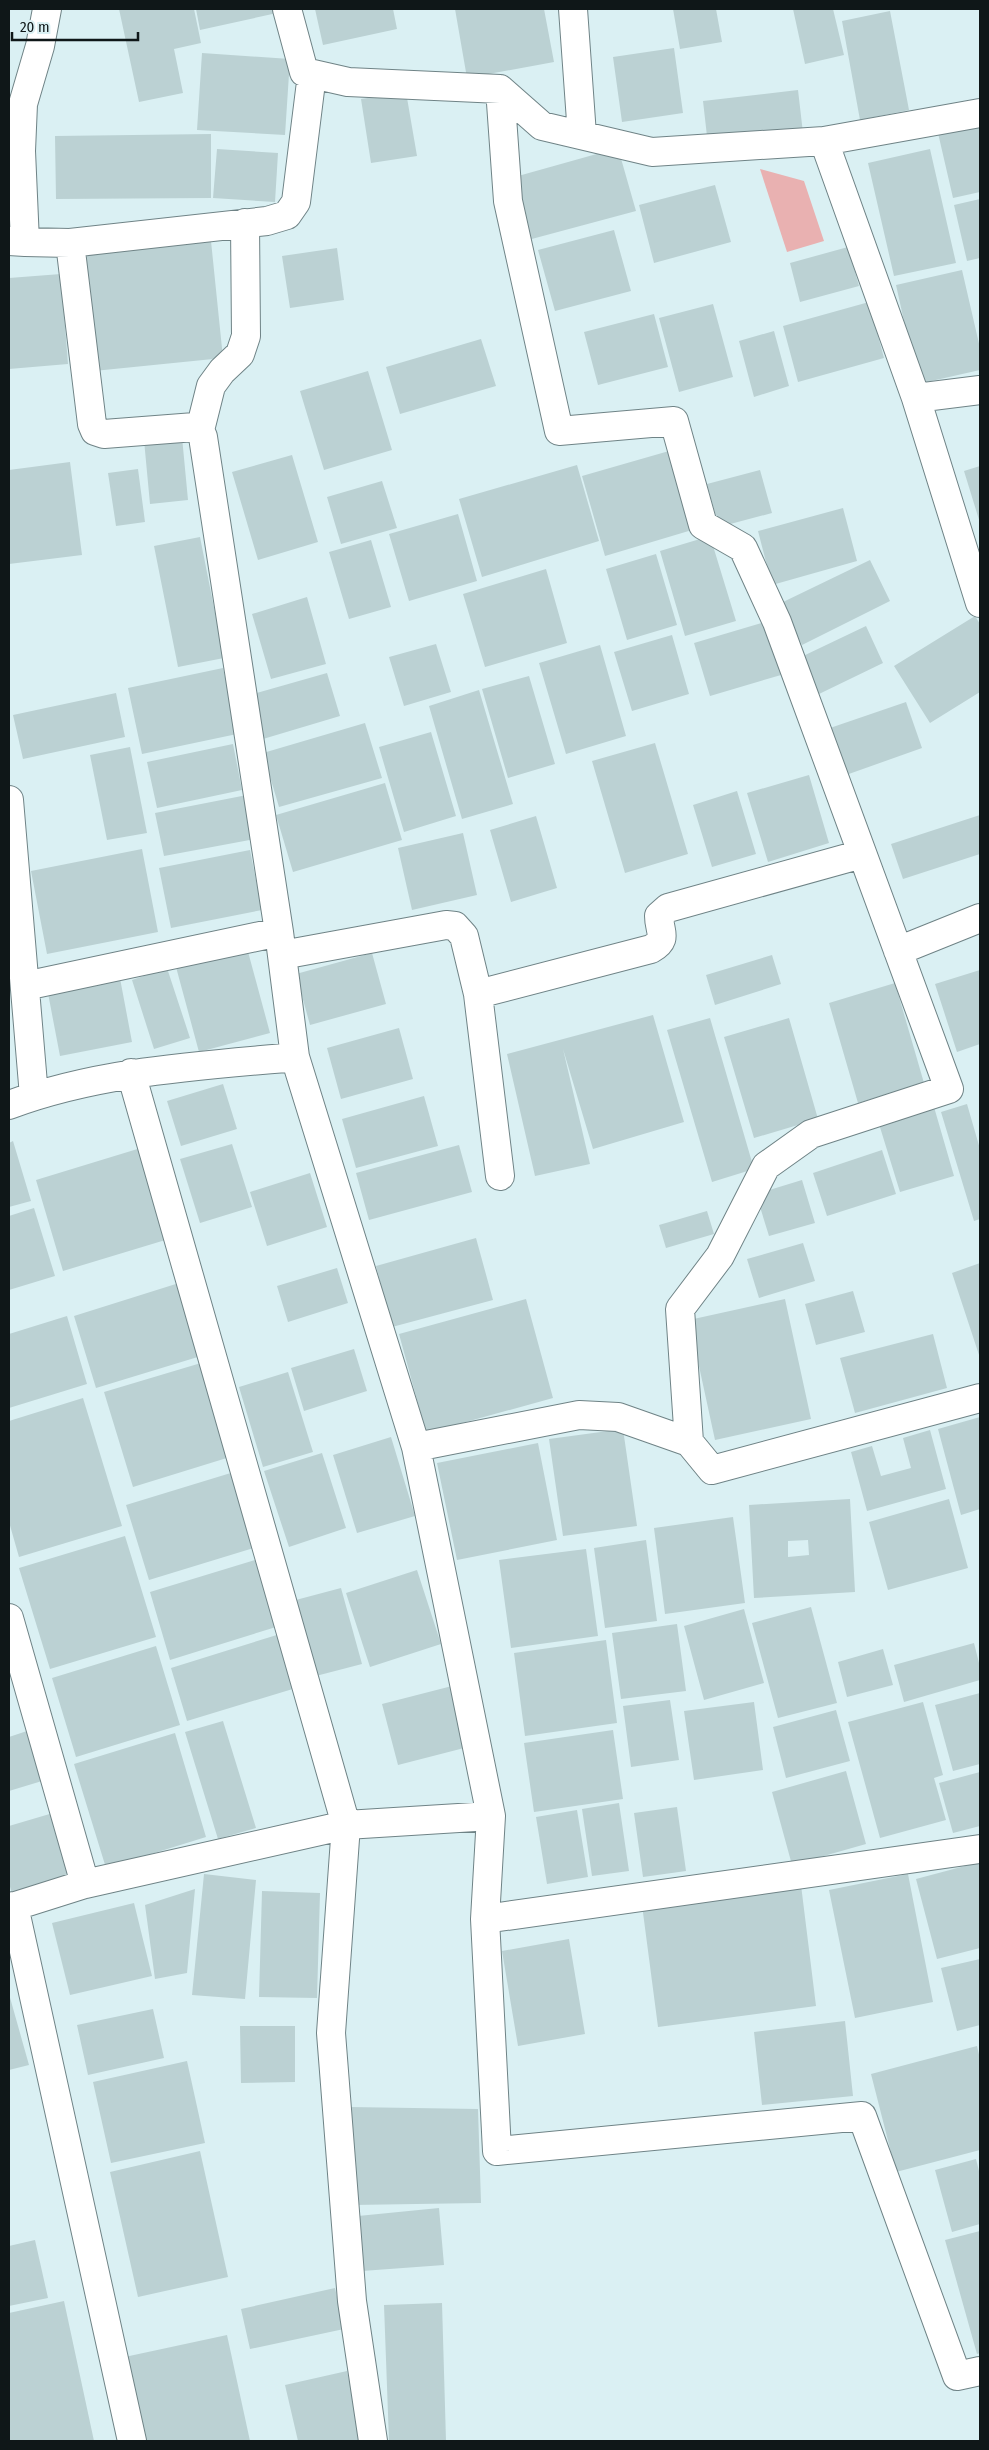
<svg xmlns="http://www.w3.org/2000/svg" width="989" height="2450" font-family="'Fira Sans Condensed',sans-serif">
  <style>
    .green { fill: #e9b1b1 }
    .building { fill: #bbd1d3; fill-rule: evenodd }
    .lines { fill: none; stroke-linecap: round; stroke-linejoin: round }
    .minor-casing { stroke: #6f8386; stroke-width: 30 }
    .minor { stroke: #fff; stroke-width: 28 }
  </style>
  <rect width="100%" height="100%" fill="#daf0f3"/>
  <path class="green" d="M760 169 804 181 824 241 787 252Z"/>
  <path class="building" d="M119 9H194L201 43 174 49 183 93 139 102Z
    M196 9H276L277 13 200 30Z
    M315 9H393L397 29 323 45Z
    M455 9H544L554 62 467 78Z
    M673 9H716L722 42 680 49Z
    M793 9H833L844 55 805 64Z
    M890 11 909 110 860 120 842 21Z
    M674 48 683 113 622 122 613 57Z
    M202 53 290 59 285 135 197 130Z
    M798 90 803 133 708 145 703 101Z
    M406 92 417 156 371 163 361 99Z
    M980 123V192L953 198 938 133Z
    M211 134V198L56 199 55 136Z
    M618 148 636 211 528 240 511 178Z
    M217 149 278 153 275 202 213 198Z
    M930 149 956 263 894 276 868 163Z
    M715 185 731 242 654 263 639 205Z
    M980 199V258L967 261 954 205Z
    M614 230 631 291 555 311 538 250Z
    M211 241 223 358 94 371 83 254Z
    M848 247 859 286 800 302 790 263Z
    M337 248 344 300 290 308 282 256Z
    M962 270 980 348V370L918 384 896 285Z
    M61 274 68 364 9 369V278Z
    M869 302 884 358 798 382 783 326Z
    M713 304 733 377 679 392 659 318Z
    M654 314 668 367 598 385 584 332Z
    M774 331 789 386 754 397 739 341Z
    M481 339 496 386 400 414 386 367Z
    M368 371 392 450 324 470 300 391Z
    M182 437 188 500 150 504 144 440Z
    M669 451 692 530 605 556 582 476Z
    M292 455 318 542 258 560 232 472Z
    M70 462 82 555 9 564V470Z
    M577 465 599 541 482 577 459 499Z
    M980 466V523L964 471Z
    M138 469 145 522 116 526 108 473Z
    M760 470 772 513 719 527 707 484Z
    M382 481 397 528 341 544 327 497Z
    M843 508 857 561 772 585 758 531Z
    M458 514 477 581 409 601 389 534Z
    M710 536 736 621 685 636 660 551Z
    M200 537 224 658 178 667 154 546Z
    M371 540 391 607 349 619 329 552Z
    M656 554 677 625 627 640 606 569Z
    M870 560 890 601 802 645 781 603Z
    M546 569 567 643 485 667 463 594Z
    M307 597 326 664 271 679 252 614Z
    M975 616 980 624V692L930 723 894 666Z
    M765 622 781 675 710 696 694 643Z
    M866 626 883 663 819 694 801 657Z
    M672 635 689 694 632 711 614 652Z
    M436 644 451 692 404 706 389 657Z
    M600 645 626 736 566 754 539 663Z
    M223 668 237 734 142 754 128 688Z
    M327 673 340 716 263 739 250 695Z
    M529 676 555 764 508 778 482 689Z
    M479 690 513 804 462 819 429 706Z
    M116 693 125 737 23 759 13 715Z
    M906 702 922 748 846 775 830 728Z
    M365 723 382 778 279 807 263 753Z
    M431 732 456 816 404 832 379 747Z
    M655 743 688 854 625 873 592 761Z
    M233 744 242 790 157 808 147 762Z
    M130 747 147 833 107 840 90 755Z
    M809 775 829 843 768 862 747 793Z
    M385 783 402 840 293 872 276 815Z
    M737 791 756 854 712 867 693 805Z
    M247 795 255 839 164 856 155 813Z
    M980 815V854L903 879 891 844Z
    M536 816 557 888 511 902 490 830Z
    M463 833 477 895 412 910 398 848Z
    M142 849 158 932 47 954 31 871Z
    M250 850 262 910 171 928 159 868Z
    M247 948 270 1033 199 1052 176 967Z
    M372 953 386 1004 310 1025 296 974Z
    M772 955 781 984 715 1005 706 975Z
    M167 968 190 1038 154 1049 132 980Z
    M980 970V1044L957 1052 935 984Z
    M119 973 132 1042 60 1056 47 988Z
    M895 983 924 1083 858 1103 829 1003Z
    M653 1015 684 1122 593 1149 563 1049 590 1164 535 1176 507 1054Z
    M710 1018 754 1169 712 1182 667 1030Z
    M789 1018 818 1119 754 1138 724 1037Z
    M399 1028 413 1079 341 1099 327 1048Z
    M223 1084 237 1129 181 1146 167 1101Z
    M424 1096 438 1146 356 1168 342 1119Z
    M967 1104 980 1149V1219L974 1221 941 1112Z
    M934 1107 954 1176 900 1192 879 1124Z
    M13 1141 31 1201 9 1207V1143Z
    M232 1144 252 1207 200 1223 180 1159Z
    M459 1145 472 1192 369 1220 356 1173Z
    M144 1147 172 1238 63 1271 36 1180Z
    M882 1150 896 1194 827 1216 813 1173Z
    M310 1173 327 1227 267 1246 250 1192Z
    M802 1180 815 1223 769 1236 756 1194Z
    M34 1208 55 1276 9 1290V1216Z
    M707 1211 714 1234 666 1248 659 1225Z
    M476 1238 493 1300 392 1327 376 1266Z
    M803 1243 815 1281 759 1298 747 1259Z
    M980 1263V1358L952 1273Z
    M337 1268 348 1303 288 1322 277 1286Z
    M179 1283 201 1356 96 1388 74 1316Z
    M853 1291 865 1332 816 1345 805 1304Z
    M526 1299 553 1398 426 1433 399 1334Z
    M785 1299 811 1419 715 1440 689 1320Z
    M67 1316 87 1384 9 1408V1334Z
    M933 1334 947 1388 855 1413 840 1358Z
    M354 1349 367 1391 304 1411 291 1368Z
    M201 1363 230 1457 133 1487 104 1392Z
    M288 1372 313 1452 263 1467 239 1387Z
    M83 1398 122 1526 19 1557 9 1522V1421Z
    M980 1417V1509L961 1515 938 1429Z
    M623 1429 637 1526 563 1536 549 1439Z
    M930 1430 946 1489 867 1511 851 1452 872 1446 881 1476 911 1468 903 1438Z
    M391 1437 415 1516 357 1533 333 1455Z
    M538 1443 557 1540 457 1560 437 1463Z
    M322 1453 346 1528 289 1547 264 1471Z
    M234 1472 257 1547 149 1580 126 1505Z
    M850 1499 855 1592 754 1598 749 1505ZM808 1540 809 1555 788 1557V1541Z
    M949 1499 968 1568 888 1590 869 1522Z
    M733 1517 745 1603 665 1614 654 1528Z
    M125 1536 156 1637 50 1669 19 1568Z
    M646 1540 657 1621 605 1628 594 1548Z
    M586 1549 598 1636 511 1648 499 1560Z
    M255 1560 276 1627 170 1660 150 1592Z
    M417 1570 441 1644 370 1667 346 1593Z
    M341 1588 362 1664 312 1677 292 1601Z
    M811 1607 837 1703 778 1718 752 1623Z
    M744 1609 764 1683 704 1700 684 1626Z
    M677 1624 686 1691 621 1699 612 1633Z
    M280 1634 296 1688 187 1721 171 1668Z
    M606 1640 617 1723 525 1736 514 1653Z
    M974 1643 980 1667V1680L904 1702 894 1665Z
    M156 1646 180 1725 76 1757 52 1678Z
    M883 1649 893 1685 847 1697 838 1662Z
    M452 1686 468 1747 398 1765 382 1704Z
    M980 1693V1764L953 1771 935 1705Z
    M670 1700 679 1760 631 1767 623 1706Z
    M754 1702 763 1770 694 1780 684 1711Z
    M923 1702 943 1775 934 1778 946 1820 880 1838 848 1722Z
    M836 1710 850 1761 786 1778 773 1727Z
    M223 1721 256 1828 218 1839 185 1732Z
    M613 1730 623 1799 534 1812 524 1743Z
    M27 1731 42 1781 9 1791V1737Z
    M175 1733 206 1837 106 1868 74 1764Z
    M846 1771 866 1844 792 1865 772 1792Z
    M980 1772V1826L953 1833 939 1783Z
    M619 1803 629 1871 592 1876 582 1809Z
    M677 1807 686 1871 643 1877 634 1813Z
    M577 1810 588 1877 547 1884 536 1817Z
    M53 1813 74 1879 13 1898 9 1883V1826Z
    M980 1862V1948L937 1959 916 1879Z
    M204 1874 256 1880 245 1999 192 1995Z
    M908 1874 933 2002 855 2018 829 1890Z
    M801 1885 816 2006 658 2027 642 1905Z
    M195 1889 187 1973 155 1979 145 1905Z
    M262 1891 320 1893 317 1998 259 1997Z
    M134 1903 152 1976 70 1995 52 1923Z
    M569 1939 585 2034 518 2046 502 1951Z
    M980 1959V2025L957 2031 941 1968Z
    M9 1994 29 2065 9 2070Z
    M153 2009 164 2058 88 2075 77 2025Z
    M845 2021 853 2096 762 2105 754 2032Z
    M240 2026H295V2082L241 2083Z
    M977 2046 980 2059V2150L896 2172 871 2074Z
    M187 2061 205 2143 111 2163 93 2082Z
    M349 2107 478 2109 481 2203 352 2205Z
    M200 2151 228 2277 138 2297 110 2172Z
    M976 2159 980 2175V2224L952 2232 935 2170Z
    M439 2208 444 2265 362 2271 358 2216Z
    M980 2231V2353L977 2354 945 2240Z
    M35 2240 48 2298 9 2306V2246Z
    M335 2288 344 2329 250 2349 241 2309Z
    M64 2301 94 2441H9V2313Z
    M442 2303 446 2441H389L384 2305Z
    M227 2335 250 2441H138L120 2358Z
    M347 2371 363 2441H298L285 2385Z"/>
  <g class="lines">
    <defs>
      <path id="minor" d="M287 9 304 72 348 82 500 89 542 126 652 152 824 141 980 113
        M573 9 582 135
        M500 89 508 201 559 431 674 421 703 525 743 548 777 622 949 1089 811 1134 766 1166 720 1256 680 1309 689 1442
        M824 141 916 398 980 603
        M9 241 25 242 21 151 23 104 40 46 47 9
        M25 242 70 243 92 424 95 431 104 434 195 427 200 430 203 437 279 932 295 1057 416 1447 491 1816 485 1919
        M70 243 267 221 287 215 296 202 312 74
        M916 398 980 390
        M200 430 211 386 222 371 240 354 246 336 245 223
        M9 800 34 1096
        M898 951 980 918
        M282 955 446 925 455 926 464 936 478 994 500 1176
        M25 986 279 932
        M478 994 651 949C669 939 659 932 659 916L668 908 862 854
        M131 1073 346 1825 331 2033 352 2301 373 2441
        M9 1105C100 1071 199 1066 295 1057
        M416 1447 579 1415 618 1417 689 1442 712 1470 980 1398
        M9 1618 85 1884
        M980 1849 485 1919 497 2151 862 2116 957 2376 980 2371
        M14 1906 132 2441
        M9 1908 85 1884 346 1825 491 1816"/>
    </defs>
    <use href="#minor" class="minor-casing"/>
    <use href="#minor" class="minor"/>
  </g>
  <rect width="989" height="2450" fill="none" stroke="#0f1718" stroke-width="20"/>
  <path d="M12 32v8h126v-8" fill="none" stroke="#0f1718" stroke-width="2.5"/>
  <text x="20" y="32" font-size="15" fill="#0f1718" stroke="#daf0f3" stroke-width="4" paint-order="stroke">20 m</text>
</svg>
